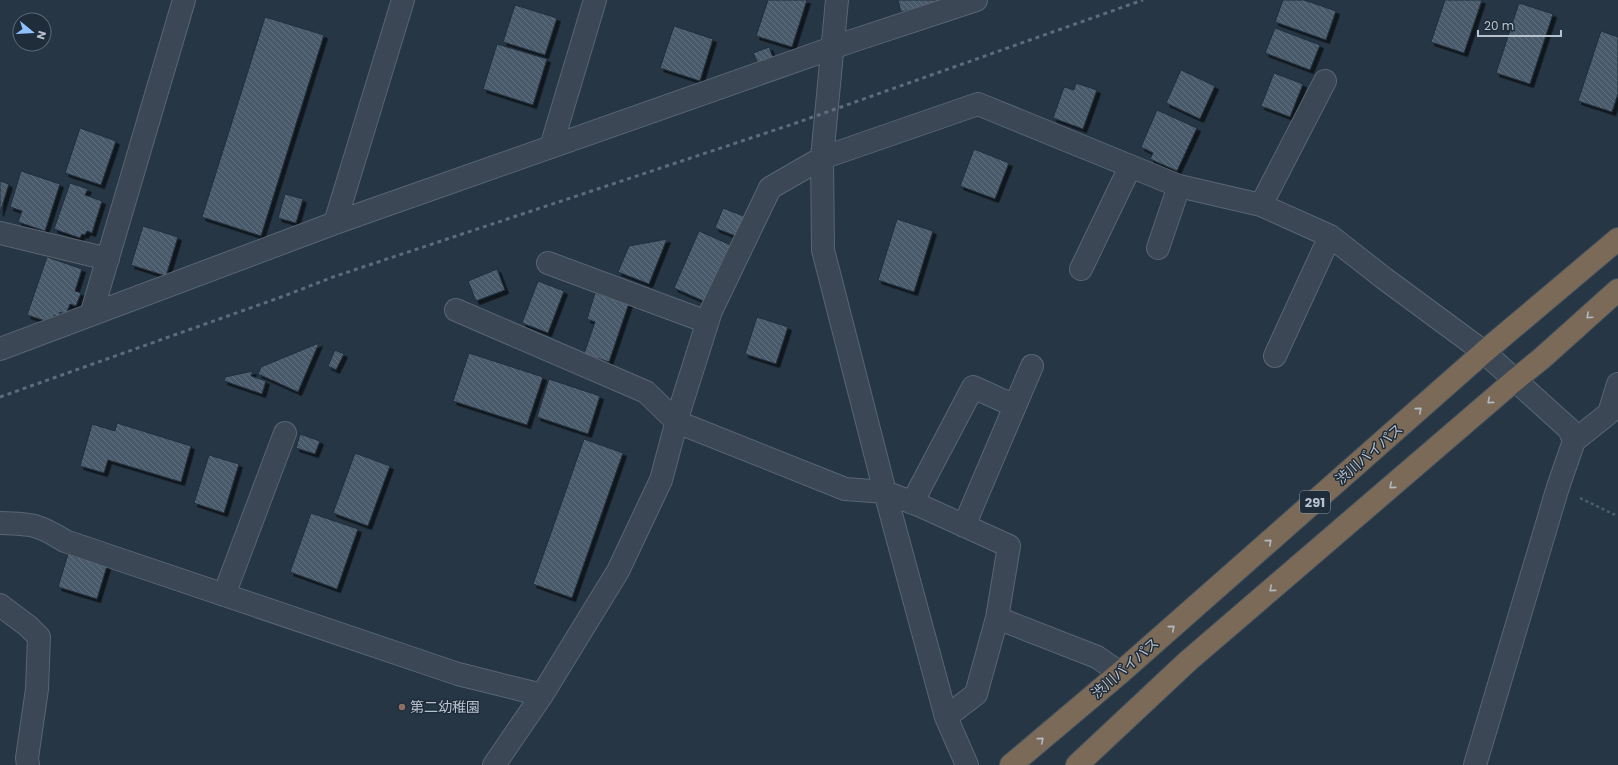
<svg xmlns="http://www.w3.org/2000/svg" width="1618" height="765" font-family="Poppins,'Noto Sans JP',sans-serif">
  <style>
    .building { fill: url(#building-back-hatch); stroke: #212e3c; filter: url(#shadow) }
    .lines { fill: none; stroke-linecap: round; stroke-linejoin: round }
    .minor-casing { stroke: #596572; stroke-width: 24 }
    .highway-casing { stroke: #45525f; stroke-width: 24 }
    .path { stroke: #476262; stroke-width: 2.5; stroke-dasharray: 3 3; stroke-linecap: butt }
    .minor { stroke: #3b4755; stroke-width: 22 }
    .highway { stroke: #7b6a57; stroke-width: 22 }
    .rail { stroke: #5d6c7c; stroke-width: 3; stroke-dasharray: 4 4; stroke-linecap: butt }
    .oneway { stroke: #b2b9c2 }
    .education-dot { fill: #8d6e63; stroke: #1f2c3a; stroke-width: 1.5 }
    .labels { text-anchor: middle; stroke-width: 3; stroke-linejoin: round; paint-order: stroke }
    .shield { fill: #1f2c3a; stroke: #8a95a2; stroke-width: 1 }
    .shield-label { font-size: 13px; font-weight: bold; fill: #b8c2ce }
    .street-label { font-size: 14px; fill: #b8c2ce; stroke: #1f2c3a }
    .poi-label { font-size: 14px; fill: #b8c2ce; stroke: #1f2c3a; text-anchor: start }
  </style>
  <defs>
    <pattern id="building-back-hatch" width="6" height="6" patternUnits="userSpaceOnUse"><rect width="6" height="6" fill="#4a5a6b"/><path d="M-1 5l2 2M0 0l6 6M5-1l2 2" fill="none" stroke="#62707f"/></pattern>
    <filter id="shadow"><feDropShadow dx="3.5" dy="3.5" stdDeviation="0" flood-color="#0009"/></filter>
  </defs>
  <rect width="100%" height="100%" fill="#263645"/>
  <path class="building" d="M768 0H807L792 47 756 36Z
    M898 0H950L901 12Z
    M1283 0H1304L1336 11 1326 40 1275 22Z
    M1445 0H1482L1464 53 1431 42Z
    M1519 3 1553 14 1530 84 1496 73Z
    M515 5 557 18 545 55 503 42Z
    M265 17 324 35 261 236 202 217Z
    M674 26 713 39 700 81 660 68Z
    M1275 28 1320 45 1310 70 1265 53Z
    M1601 31 1618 37V94L1612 112 1578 101Z
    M497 44 547 59 533 105 483 89Z
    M769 47 773 57 758 63 753 53Z
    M1181 70 1215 86 1200 119 1166 103Z
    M1274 73 1303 84 1290 117 1261 106Z
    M1076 83 1097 90 1083 129 1053 118 1064 87 1074 90Z
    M1157 110 1197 128 1177 171 1150 159 1153 153 1141 147Z
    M80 128 116 141 101 185 65 173Z
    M974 149 1009 163 995 199 960 186Z
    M21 171 60 184 45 231 18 222 22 211 10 207Z
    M0 181 9 184 0 213Z
    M70 183 88 189 85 195 102 201 92 233 87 231 85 235 82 234 80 238 54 229Z
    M285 194 303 199 296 223 278 218Z
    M723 208 746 217 738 237 715 228Z
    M897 219 933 231 914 292 878 280Z
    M143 226 178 237 166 276 131 265Z
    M699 231 733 246 708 303 674 288Z
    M667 239 649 284 618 272 629 246Z
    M47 257 82 269 75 291 81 293 76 306 70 304 66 314 60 312 59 317 54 315 52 323 27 315Z
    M497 269 505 290 476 301 468 281Z
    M538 281 564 291 548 333 522 323Z
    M595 293 629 303 609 362 584 354 595 322 587 319Z
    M757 317 788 327 776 364 745 354Z
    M319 343 298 392 258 374 261 367Z
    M335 350 344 354 336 370 328 366Z
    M469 353 543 377 527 425 453 401Z
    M253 371 251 376 266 381 262 394 224 381 225 377Z
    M549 379 600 396 588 434 537 417Z
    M117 423 191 446 181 482 108 460 104 473 80 466 92 424 115 431Z
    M300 434 320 441 315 454 296 448Z
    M584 439 623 453 572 598 533 584Z
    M355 453 390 466 368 526 333 513Z
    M209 455 239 464 224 513 194 503Z
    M311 513 358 529 337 589 290 572Z
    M68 554 107 566 97 599 58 587Z"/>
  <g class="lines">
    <defs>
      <path id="minor" d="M837 0 822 158 823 250 885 492 946 717 967 765
        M551 147 595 0
        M1261 205 1325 81
        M335 223 403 0
        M0 233 108 259
        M1158 248 1179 186
        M548 263 707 322
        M1081 269 1130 167
        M456 310 646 392 677 422 845 489 885 492 921 506 1009 546 997 618
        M91 315 184 0
        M0 349 335 223 852 41 976 0
        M1275 356 1330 236
        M1574 441 1609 413 1618 384
        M912 503 973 387 1015 406
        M0 523C32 524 38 524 65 541L458 674 542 695
        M964 526 1032 366
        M224 595 285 433
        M0 605 28 626 39 637 37 689 27 758 28 765
        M946 717 976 694 997 618 1097 657 1120 673
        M494 765 542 695 618 571 661 480 680 409 711 311 770 188 822 158 978 104 1179 186 1261 205 1330 236 1385 279 1484 352 1569 429 1574 441 1558 487 1475 765"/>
      <path id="highway" d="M1011 765 1120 673 1484 352 1618 239
        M1077 765 1188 661 1515 380 1541 359 1618 290"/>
    </defs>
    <use href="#minor" class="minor-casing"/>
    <use href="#highway" class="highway-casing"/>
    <path class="path" d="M1580 498 1613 514 1618 515"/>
    <use href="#minor" class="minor"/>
    <use href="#highway" class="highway"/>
    <path class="rail" d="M0 397 284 296 333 277 793 124 1143 0"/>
  </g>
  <defs><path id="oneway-chevron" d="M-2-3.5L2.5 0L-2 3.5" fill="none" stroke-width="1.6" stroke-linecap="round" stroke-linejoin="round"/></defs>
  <g class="oneway">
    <use href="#oneway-chevron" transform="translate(1589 316) rotate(138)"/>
    <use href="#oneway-chevron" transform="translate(1490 401) rotate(139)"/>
    <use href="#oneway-chevron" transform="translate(1419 410) rotate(-41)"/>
    <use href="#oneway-chevron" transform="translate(1392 486) rotate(139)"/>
    <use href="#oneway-chevron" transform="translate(1269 542) rotate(-41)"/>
    <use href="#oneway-chevron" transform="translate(1272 589) rotate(139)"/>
    <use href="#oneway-chevron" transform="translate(1172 628) rotate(-41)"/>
    <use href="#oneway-chevron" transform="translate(1041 740) rotate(-40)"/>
  </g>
  <circle class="education-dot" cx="402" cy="707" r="4"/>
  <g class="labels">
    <rect class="shield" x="1300" y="491" width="30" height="22" rx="3"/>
    <g class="shield-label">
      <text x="1315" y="507">291</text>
    </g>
    <g class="street-label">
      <text transform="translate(1369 454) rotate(-41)" y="5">渋川バイパス</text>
      <text transform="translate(1125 668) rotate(-41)" y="5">渋川バイパス</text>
    </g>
    <g class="poi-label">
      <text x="410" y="712">第二幼稚園</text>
    </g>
  </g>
  <g transform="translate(32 32) rotate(108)"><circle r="19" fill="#1f2c3a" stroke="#5c6875"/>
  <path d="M0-3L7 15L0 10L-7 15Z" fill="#8ec2fe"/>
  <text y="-6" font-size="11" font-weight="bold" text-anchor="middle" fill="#b8c2ce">N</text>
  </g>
  <path d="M1478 30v6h83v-6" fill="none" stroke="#b8c2ce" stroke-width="2"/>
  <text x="1484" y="30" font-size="12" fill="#b8c2ce" stroke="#1f2c3a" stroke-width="3" paint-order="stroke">20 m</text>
</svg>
